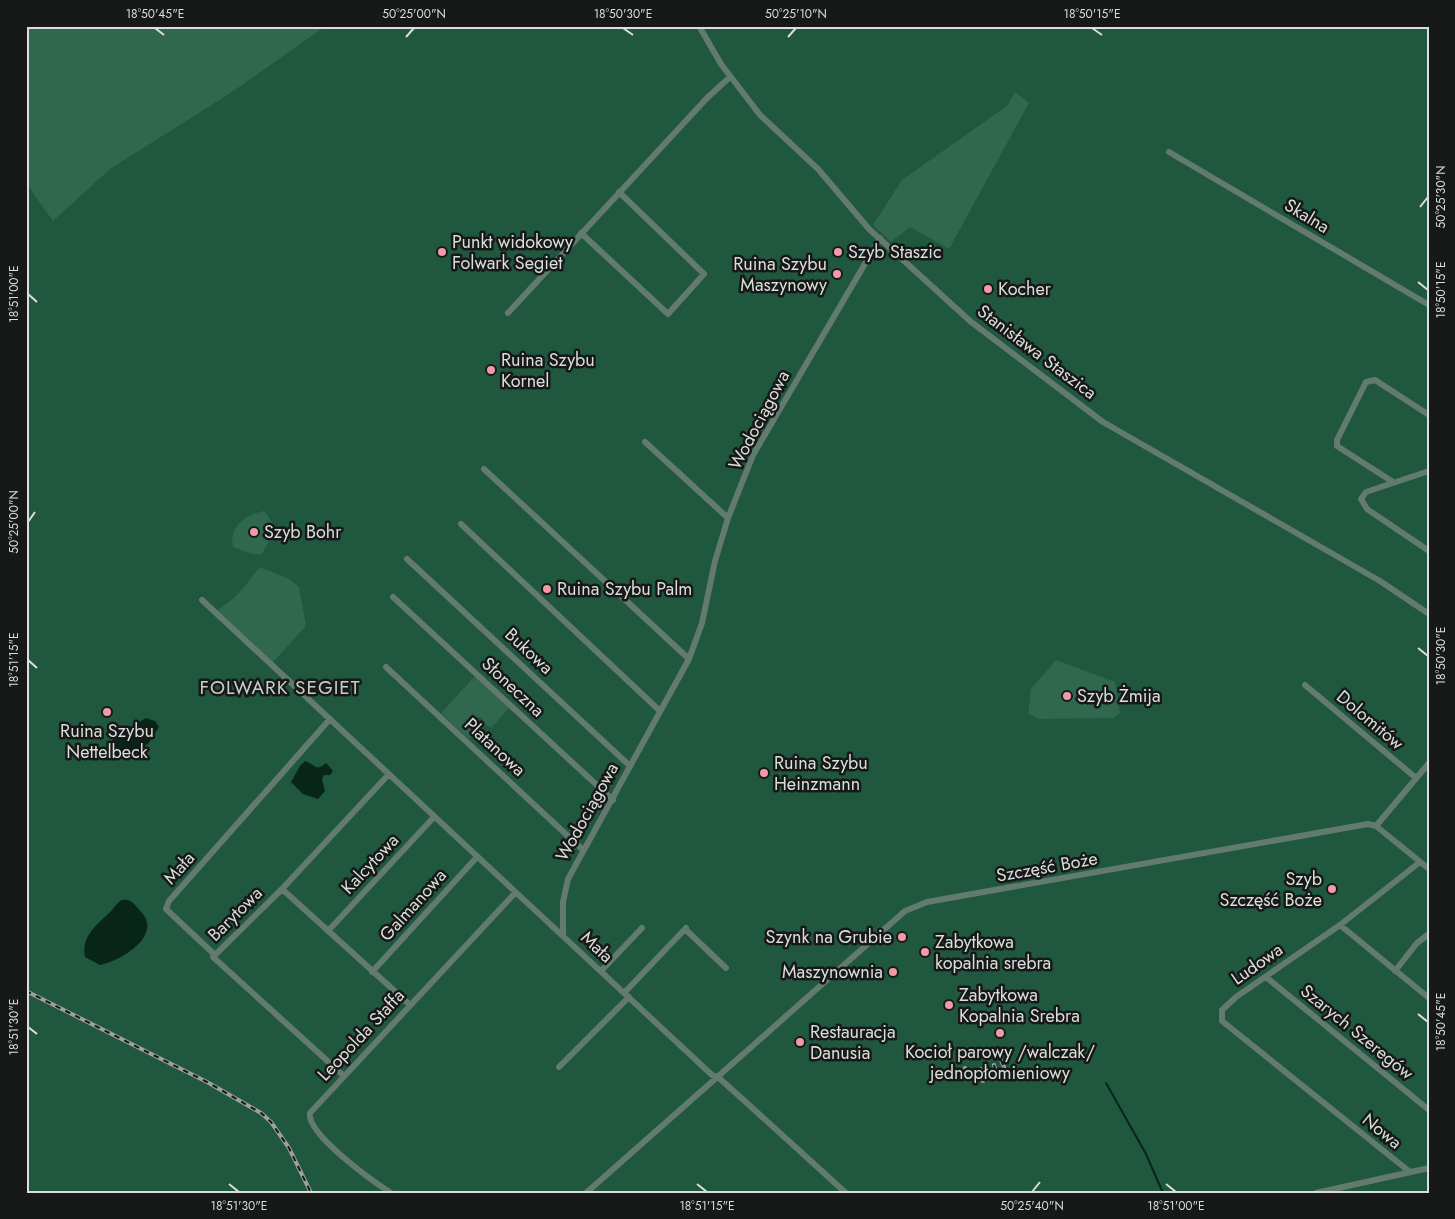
<svg xmlns="http://www.w3.org/2000/svg" width="1455" height="1219" font-family="Jost,sans-serif">
  <style>
    .green { fill: #1f573f }
    .forest { fill: #30684f }
    .water { fill: #072619 }
    .lines { fill: none; stroke-linecap: round; stroke-linejoin: round }
    .stream { stroke: #072619; stroke-width: 2 }
    .street { stroke: #637a6e; stroke-width: 6 }
    .rail-casing { stroke: #9ca09e; stroke-width: 4 }
    .rail { stroke: #171918; stroke-width: 2; stroke-dasharray: 5.5; stroke-linecap: butt }
    .ticks { fill: none; stroke: #dadedc; stroke-width: 2 }
    .poi-dot { fill: #f39aa7; stroke: #171918; stroke-width: 2 }
    .labels { text-anchor: middle; stroke-width: 5; stroke-linejoin: round; paint-order: stroke }
    .street-label { font-size: 18px; fill: #dadedc; stroke: #171918 }
    .poi-label { font-size: 18px; fill: #dadedc; stroke: #171918; text-anchor: start }
    .neighbourhood-label { font-size: 19px; letter-spacing: 1px; fill: #c8cfcb; stroke: #171918 }
    .neatline { fill: none; stroke: #dadedc; stroke-width: 2 }
    .ticks-label { font-size: 12px; text-anchor: middle; fill: #dadedc }
  </style>
  <rect width="100%" height="100%" fill="#2d322f"/>
  <path class="green" d="M26 26H1429V1193H26Z"/>
  <path class="forest" d="M26 26H326L232 92 110 169 53 221 26 183Z
    M1015 92 1029 103 949 249 910 227 891 242 873 225 902 180 1008 105Z
    M264 511 281 535 269 541 262 554H252L233 547C228 527 247 514 264 511Z
    M260 567 289 579 299 587 306 626 273 662 217 610C237 599 246 584 260 567Z
    M1056 660 1115 682 1120 713 1114 718 1039 719 1028 713 1031 689Z
    M475 676 509 708 491 728 486 725 482 718 478 717 471 725 470 729 474 733 469 739 441 713Z"/>
  <path class="water" d="M146 718 155 721 159 727 148 744 114 760 106 759C98 743 134 726 146 718Z
    M305 761C316 765 316 772 326 763L333 771 330 775H324L322 779 325 791 318 799 303 794 291 782 300 766Z
    M122 900C129 899 132 902 136 906 139 910 144 914 146 919 155 941 117 962 100 965L85 957C81 938 95 926 108 914 114 909 115 904 122 900Z"/>
  <g class="lines">
    <path class="stream" d="M1106 1083 1146 1154 1163 1193"/>
    <path class="street" d="M699 26 721 64 760 115 818 169 869 229 970 321 1103 422 1380 581 1429 614
      M1169 152 1429 305
      M581 233 668 314 704 274 619 192
      M508 313 707 98 730 77
      M645 442 728 518
      M484 469 689 659
      M1429 471 1366 492 1361 499 1367 509 1429 551
      M1393 482 1337 446V440L1366 382 1375 380 1429 415
      M461 524 660 711
      M407 559 630 766
      M393 597 613 800
      M202 600 712 1075 719 1078 738 1095 846 1193
      M386 667 583 850
      M1305 685 1416 778
      M1376 826 1429 763
      M282 889 389 774
      M1340 925 1429 998
      M685 929 726 968
      M328 931 434 817
      M563 935V902L568 879 689 659 702 623 715 561 728 518 753 455 880 238
      M215 955 166 909 169 901 330 719
      M601 971 642 928
      M1395 971 1417 943 1429 934
      M372 972 477 857
      M1266 977 1429 1110
      M624 993 686 928
      M559 1067 629 997
      M344 1076 213 957 282 889 409 1004
      M1410 1172 1222 1021V1010L1236 997 1340 925 1420 862
      M391 1193C374 1182 306 1134 310 1113L515 893
      M586 1193 905 911 927 902 1368 824 1376 826 1429 869
      M1316 1193 1429 1168"/>
    <defs>
      <path id="rail" d="M26 991 207 1082 261 1113 271 1122 289 1148 311 1193
        M941 1050 943 1053
        M1001 1060 1004 1067
        M994 1065 998 1079
        M981 1069 983 1081
        M963 1078 965 1068"/>
    </defs>
    <use href="#rail" class="rail-casing"/>
    <use href="#rail" class="rail"/>
  </g>
  <path class="ticks" d="M155 28 164 35M623 28 633 35M1092 28 1102 35M406 37 414 28M788 37 796 28M1420 207 1428 197M1418 282 1428 290M28 294 37 302M28 522 35 512M1418 648 1428 656M28 660 37 668M1418 1014 1428 1022M28 1027 37 1034M229 1184 239 1192M697 1184 707 1192M1166 1184 1176 1192M1032 1192 1040 1182"/>
  <g class="poi-dot">
    <circle cx="442" cy="252" r="5"/>
    <circle cx="838" cy="252" r="5"/>
    <circle cx="837" cy="274" r="5"/>
    <circle cx="988" cy="289" r="5"/>
    <circle cx="491" cy="370" r="5"/>
    <circle cx="254" cy="532" r="5"/>
    <circle cx="547" cy="589" r="5"/>
    <circle cx="1067" cy="696" r="5"/>
    <circle cx="107" cy="712" r="5"/>
    <circle cx="764" cy="773" r="5"/>
    <circle cx="1332" cy="889" r="5"/>
    <circle cx="902" cy="937" r="5"/>
    <circle cx="925" cy="952" r="5"/>
    <circle cx="893" cy="972" r="5"/>
    <circle cx="949" cy="1005" r="5"/>
    <circle cx="1000" cy="1033" r="5"/>
    <circle cx="800" cy="1042" r="5"/>
  </g>
  <g class="labels">
    <g class="street-label">
      <text transform="translate(1307 216) rotate(31)" y="6">Skalna</text>
      <text transform="translate(1037 352) rotate(37)" y="6">Stanisława Staszica</text>
      <text transform="translate(759 420) rotate(-62)" y="6">Wodociągowa</text>
      <text transform="translate(529 651) rotate(43)" y="6">Bukowa</text>
      <text transform="translate(513 687) rotate(43)" y="6">Słoneczna</text>
      <text transform="translate(1370 720) rotate(40)" y="6">Dolomitów</text>
      <text transform="translate(495 747) rotate(43)" y="6">Platanowa</text>
      <text transform="translate(587 812) rotate(-61)" y="6">Wodociągowa</text>
      <text transform="translate(370 864) rotate(-47)" y="6">Kalcytowa</text>
      <text transform="translate(1047 867) rotate(-10)" y="6">Szczęść Boże</text>
      <text transform="translate(179 868) rotate(-48)" y="6">Mała</text>
      <text transform="translate(413 905) rotate(-48)" y="6">Galmanowa</text>
      <text transform="translate(235 914) rotate(-45)" y="6">Barytowa</text>
      <text transform="translate(597 947) rotate(43)" y="6">Mała</text>
      <text transform="translate(1257 964) rotate(-35)" y="6">Ludowa</text>
      <text transform="translate(1357 1032) rotate(39)" y="6">Szarych Szeregów</text>
      <text transform="translate(361 1035) rotate(-47)" y="6">Leopolda Staffa</text>
      <text transform="translate(1382 1131) rotate(39)" y="6">Nowa</text>
    </g>
    <g class="poi-label">
      <text x="452" y="248">Punkt widokowy<tspan x="452" dy="21">Folwark Segiet</tspan></text>
      <text x="848" y="258">Szyb Staszic</text>
      <text x="827" y="270" text-anchor="end">Ruina Szybu<tspan x="827" dy="21">Maszynowy</tspan></text>
      <text x="998" y="295">Kocher</text>
      <text x="501" y="366">Ruina Szybu<tspan x="501" dy="21">Kornel</tspan></text>
      <text x="264" y="538">Szyb Bohr</text>
      <text x="557" y="595">Ruina Szybu Palm</text>
      <text x="1077" y="702">Szyb Żmija</text>
      <text x="107" y="737" text-anchor="middle">Ruina Szybu<tspan x="107" dy="21">Nettelbeck</tspan></text>
      <text x="774" y="769">Ruina Szybu<tspan x="774" dy="21">Heinzmann</tspan></text>
      <text x="1322" y="885" text-anchor="end">Szyb<tspan x="1322" dy="21">Szczęść Boże</tspan></text>
      <text x="892" y="943" text-anchor="end">Szynk na Grubie</text>
      <text x="935" y="948">Zabytkowa<tspan x="935" dy="21">kopalnia srebra</tspan></text>
      <text x="883" y="978" text-anchor="end">Maszynownia</text>
      <text x="959" y="1001">Zabytkowa<tspan x="959" dy="21">Kopalnia Srebra</tspan></text>
      <text x="810" y="1038">Restauracja<tspan x="810" dy="21">Danusia</tspan></text>
      <text x="1000" y="1058" text-anchor="middle">Kocioł parowy /walczak/<tspan x="1000" dy="21">jednopłomieniowy</tspan></text>
    </g>
    <g class="neighbourhood-label">
      <text x="280" y="694">FOLWARK SEGIET</text>
    </g>
  </g>
  <rect width="1455" height="1219" fill="none" stroke="#171918" stroke-width="55"/>
  <rect x="28" y="28" width="1400" height="1164" class="neatline"/>
  <g class="ticks-label">
    <text x="155" y="18">18°50'45"E</text>
    <text x="414" y="18">50°25'00"N</text>
    <text x="623" y="18">18°50'30"E</text>
    <text x="796" y="18">50°25'10"N</text>
    <text x="1092" y="18">18°50'15"E</text>
    <text transform="translate(1441 197) rotate(-90)" y="4">50°25'30"N</text>
    <text transform="translate(1441 290) rotate(-90)" y="4">18°50'15"E</text>
    <text transform="translate(14 294) rotate(-90)" y="4">18°51'00"E</text>
    <text transform="translate(14 522) rotate(-90)" y="4">50°25'00"N</text>
    <text transform="translate(1441 656) rotate(-90)" y="4">18°50'30"E</text>
    <text transform="translate(14 660) rotate(-90)" y="4">18°51'15"E</text>
    <text transform="translate(1441 1022) rotate(-90)" y="4">18°50'45"E</text>
    <text transform="translate(14 1027) rotate(-90)" y="4">18°51'30"E</text>
    <text x="239" y="1210">18°51'30"E</text>
    <text x="707" y="1210">18°51'15"E</text>
    <text x="1032" y="1210">50°25'40"N</text>
    <text x="1176" y="1210">18°51'00"E</text>
  </g>
</svg>
